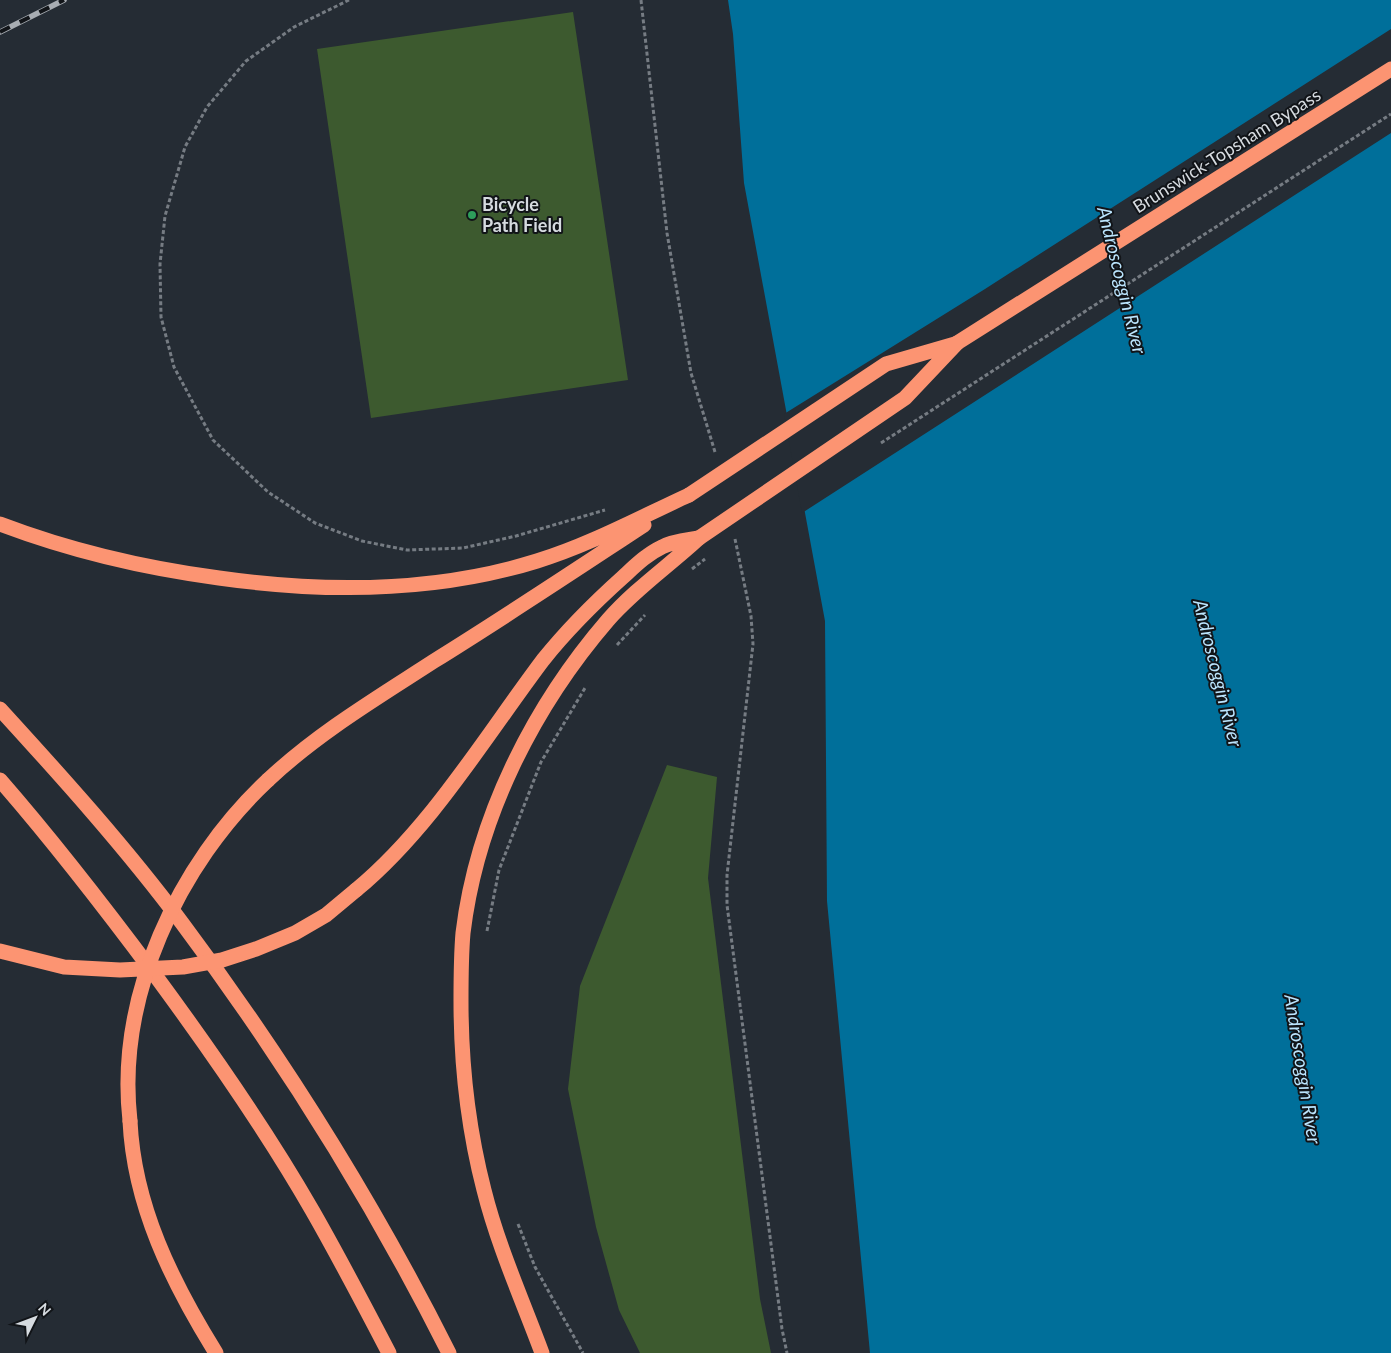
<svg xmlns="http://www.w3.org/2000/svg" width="1391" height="1353" font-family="Lato,sans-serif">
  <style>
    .green { fill: #3d5a2f }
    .water { fill: #006f9a }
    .pier { fill: #252c34 }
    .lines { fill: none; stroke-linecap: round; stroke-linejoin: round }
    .path { stroke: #767c83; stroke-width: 3; stroke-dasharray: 4 2.5; stroke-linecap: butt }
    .highway { stroke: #fc9472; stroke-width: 15 }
    .rail-casing { stroke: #a8adb3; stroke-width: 5.5 }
    .rail { stroke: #111418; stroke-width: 4; stroke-dasharray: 11; stroke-linecap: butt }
    .path-bridge { stroke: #767c83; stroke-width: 3; stroke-dasharray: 4 2.5; stroke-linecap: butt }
    .highway-bridge { stroke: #fc9472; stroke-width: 15 }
    .leisure-dot { fill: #2e9e5b; stroke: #111418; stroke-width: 2 }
    .labels { text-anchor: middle; stroke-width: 4; stroke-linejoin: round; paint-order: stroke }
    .street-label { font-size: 18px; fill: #d6dbe0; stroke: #111418 }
    .poi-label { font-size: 18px; font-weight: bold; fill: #d6dbe0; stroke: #111418; text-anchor: start }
    .water-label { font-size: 19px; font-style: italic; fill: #bbe5fe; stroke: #111418 }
  </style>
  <rect width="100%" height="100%" fill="#252c34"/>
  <path class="green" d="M573 12 628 380 371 418 317 49Z
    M667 765 717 777 708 878 760 1299 771 1353H640L619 1310 596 1227 568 1089 580 986Z"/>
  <path class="water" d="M728 0H1391V1353H870L827 901 825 621 744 183 733 34Z"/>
  <path class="pier" d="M1391 29V133L802 513 784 414 985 289Z"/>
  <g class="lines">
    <path class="path" d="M349 0 294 27 246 61 207 107 185 147 165 216 160 264 161 317 174 367 213 440 268 492 315 523 362 541 407 550 463 548 516 536 605 510
      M641 0 667 233 691 373 715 452
      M735 539 751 616 753 644 727 875V905L782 1329 787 1353
      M617 645 645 615
      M487 931 499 870 541 762 585 688
      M518 1224 535 1267 583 1353"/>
    <path class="highway" d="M957 343 1391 69
      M0 524C71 551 144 568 219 578 325 593 434 593 537 561 589 545 639 518 689 495
      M0 709C63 778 126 848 182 923 283 1058 373 1202 449 1353
      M0 780C55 843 105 908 155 975 211 1051 265 1128 312 1210 339 1257 364 1305 389 1353
      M268 780C318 733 377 698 434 661 505 617 574 571 644 525
      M356 890C430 829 485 737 543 660 567 630 594 603 623 577 635 566 647 554 662 547 673 541 688 540 699 538
      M130 1121C134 1206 172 1282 216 1353
      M542 1353C522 1299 498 1246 484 1190 468 1128 461 1066 461 1001 461 978 461 956 463 933 477 818 533 707 608 620 635 589 670 565 699 538"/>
    <defs>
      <path id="rail" d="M0 32 64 0"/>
    </defs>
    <use href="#rail" class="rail-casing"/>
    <use href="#rail" class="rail"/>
    <path class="path-bridge" d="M881 443 1391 114
      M692 569 705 559"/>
    <path class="highway-bridge" d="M689 495 886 364 955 344
      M699 538 905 398 957 343
      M0 951 64 967 120 970 183 967 222 960 256 949 295 933 326 915 356 890
      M130 1121C116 997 178 864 268 780"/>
  </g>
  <circle class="leisure-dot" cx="472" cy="215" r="5"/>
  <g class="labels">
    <g class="street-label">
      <text transform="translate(1227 151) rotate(-32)" y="6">Brunswick-Topsham Bypass</text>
    </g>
    <g class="poi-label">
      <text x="482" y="211">Bicycle<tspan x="482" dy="21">Path Field</tspan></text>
    </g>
    <g class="water-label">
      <text transform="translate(1122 280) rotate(76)" y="7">Androscoggin River</text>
      <text transform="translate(1218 673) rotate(76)" y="7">Androscoggin River</text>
      <text transform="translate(1303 1069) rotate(81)" y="7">Androscoggin River</text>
    </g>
  </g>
  <g transform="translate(35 1318) rotate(48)" stroke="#111418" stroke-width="4" paint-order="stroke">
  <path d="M0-4L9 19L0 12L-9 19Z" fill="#d6dbe0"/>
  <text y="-8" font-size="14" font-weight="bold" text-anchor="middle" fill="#d6dbe0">N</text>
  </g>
</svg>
